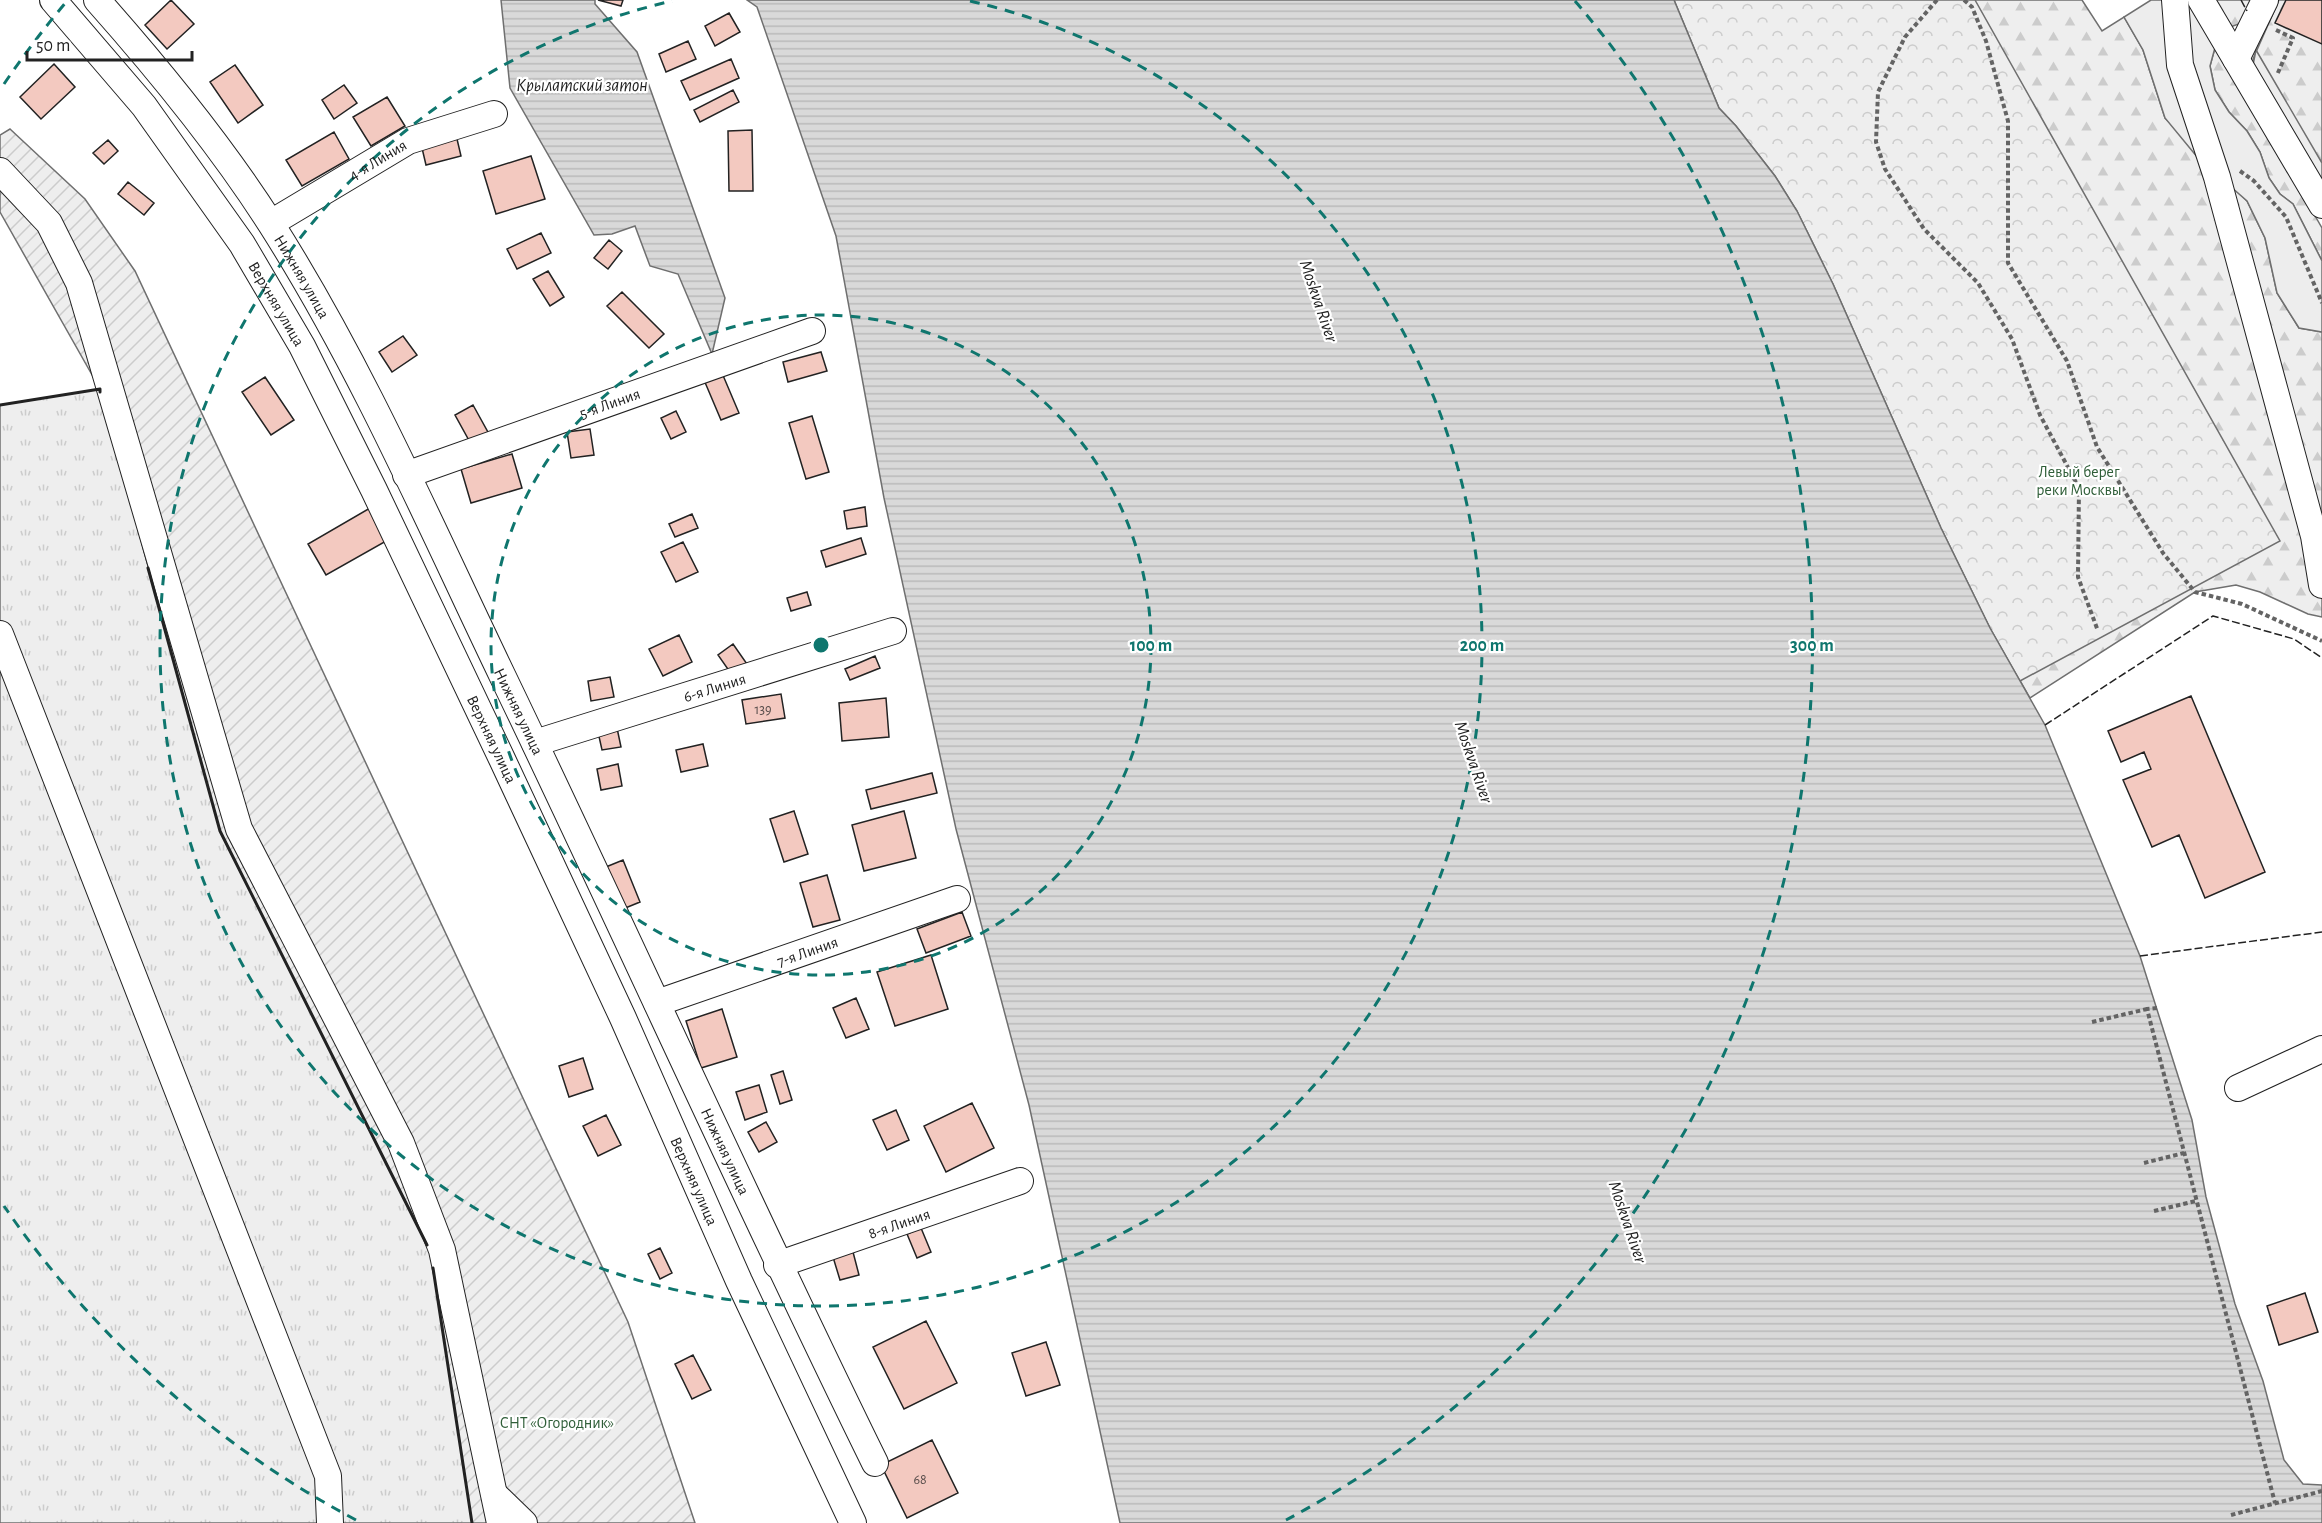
<svg xmlns="http://www.w3.org/2000/svg" width="2322" height="1523" font-family="'Alegreya Sans',sans-serif">
  <style>
    .grass { fill: url(#grass-tufts); stroke: #6f6f6f; stroke-width: 1.5 }
    .forest { fill: url(#forest-firs); stroke: #6f6f6f; stroke-width: 1.5 }
    .park { fill: url(#park-crowns); stroke: #6f6f6f; stroke-width: 1.5 }
    .garden { fill: url(#garden-furrows); stroke: #6f6f6f; stroke-width: 1.5 }
    .parking { fill: #ededed; stroke: #6f6f6f; stroke-width: 1.5 }
    .water { fill: url(#water-rules); stroke: #6f6f6f; stroke-width: 1.5 }
    .building { fill: #f3c9c0; stroke: #222; stroke-width: 1.5 }
    .lines { fill: none; stroke-linecap: round; stroke-linejoin: round }
    .minor-casing { stroke: #222; stroke-width: 28 }
    .path { stroke: #646464; stroke-width: 4; stroke-dasharray: 4.5 3; stroke-linecap: butt }
    .minor { stroke: #fff; stroke-width: 26 }
    .fence { stroke: #222; stroke-width: 1.5; stroke-dasharray: 8 3; stroke-linecap: butt }
    .wall { stroke: #222; stroke-width: 3 }
    .ring { fill: none; stroke: #0f766e; stroke-width: 3; stroke-dasharray: 10 8 }
    .labels { text-anchor: middle; stroke-width: 4.5; stroke-linejoin: round; paint-order: stroke }
    .number-label { font-size: 14px; fill: #564c4a }
    .street-label { font-size: 16px; fill: #222; stroke: #fff }
    .park-label { font-size: 16px; fill: #2f5e38; stroke: #fff }
    .water-label { font-size: 18px; font-style: italic; fill: #222; stroke: #fff }
    .centre { fill: #0f766e; stroke: #fff; stroke-width: 3 }
    .ring-label { font-size: 18px; text-anchor: middle; font-weight: bold; fill: #0f766e; stroke: #fff; stroke-width: 4.5; stroke-linejoin: round; paint-order: stroke }
  </style>
  <defs>
    <pattern id="grass-tufts" width="24" height="20" patternUnits="userSpaceOnUse" patternTransform="scale(1.5)"><rect width="24" height="20" fill="#eee"/><path d="M3 7l-1-3M5 7V3M7 7l1-3M15 17l-1-3M17 17v-4M19 17l1-3" fill="none" stroke="#ccc"/></pattern>
    <pattern id="forest-firs" width="22" height="20" patternUnits="userSpaceOnUse" patternTransform="scale(1.5)"><rect width="22" height="20" fill="#eee"/><path d="M5 1l3.5 6h-7zM16 11l3.5 6h-7z" fill="#ccc"/></pattern>
    <pattern id="park-crowns" width="20" height="18" patternUnits="userSpaceOnUse" patternTransform="scale(1.5)"><rect width="20" height="18" fill="#eee"/><path d="M2 6a3 3 0 1 1 6 0M12 15a3 3 0 1 1 6 0" fill="none" stroke="#ccc"/></pattern>
    <pattern id="garden-furrows" width="10" height="10" patternUnits="userSpaceOnUse" patternTransform="scale(1.5)"><rect width="10" height="10" fill="#eee"/><path d="M-1 1l2-2M0 10L10 0M9 11l2-2" fill="none" stroke="#ccc"/></pattern>
    <pattern id="water-rules" width="6" height="5" patternUnits="userSpaceOnUse" patternTransform="scale(1.5)"><rect width="6" height="5" fill="#d9d9d9"/><path d="M0 2.5h6" fill="none" stroke="#bababa"/></pattern>
  </defs>
  <rect width="100%" height="100%" fill="#fff"/>
  <path class="grass" d="M100 389 220 831 431 1253 472 1523H0V405Z"/>
  <path class="forest" d="M1674 0H2082L2102 31 2124 17 2143 50 2165 118 2247 201 2265 238 2277 293 2299 328 2322 332V617L2308 614 2260 592 2236 585 2195 592 2030 698 1990 628 1797 211Z
    M2215 0H2252L2239 24 2230 27Z
    M2279 0H2322V183L2253 59Z
    M2216 44 2322 228V261L2293 204 2280 194 2269 178 2260 152 2247 131 2229 112 2215 90 2210 66Z"/>
  <path class="park" d="M1674 0H1975L2280 541 2020 681 1990 628 1941 528 1833 284 1797 211 1775 176 1736 126 1719 108Z"/>
  <path class="garden" d="M10 129 85 199 135 271 628 1322 695 1523H472L431 1253 220 831 100 389 0 212V135Z"/>
  <path class="parking" d="M2151 0H2191L2216 44 2210 66 2215 90 2229 112 2247 131 2260 152 2269 178 2280 194 2293 204 2322 261V332L2299 328 2277 293 2265 238 2247 201 2198 158 2165 118 2143 50 2124 17Z
    M2256 50 2322 163V183L2253 65Z"/>
  <path class="water" d="M501 0H595V4L637 52 725 298 712 354 678 274 650 266 635 226 612 234 594 235 510 88Z
    M747 0H1674L1719 108 1736 126 1775 176 1797 211 1833 284 1941 528 1990 628 2045 725 2140 956 2192 1120 2206 1197 2235 1304 2263 1381 2284 1460 2303 1484 2322 1485V1523H1120L1029 1105 956 829 884 498 836 236 757 7Z"/>
  <path class="building" d="M171 0 194 24 167 49 145 25Z
    M598 0H623L621 6Z
    M2286 0H2322V44L2275 23Z
    M729 13 740 32 715 46 705 26Z
    M688 41 696 59 666 72 659 54Z
    M731 59 739 78 690 100 681 81Z
    M54 64 75 87 41 119 20 97Z
    M235 65 263 105 238 123 210 82Z
    M344 85 357 103 334 119 322 100Z
    M733 90 739 102 700 122 694 110Z
    M387 97 405 126 371 146 353 117Z
    M752 130 753 191H729L728 131Z
    M334 132 349 159 302 186 286 160Z
    M457 139 461 156 426 165 422 148Z
    M108 140 118 151 104 164 93 153Z
    M531 156 545 199 496 214 483 171Z
    M128 182 154 203 144 215 118 194Z
    M541 233 551 253 517 269 507 249Z
    M609 240 622 251 608 269 594 258Z
    M548 271 564 297 550 306 533 279Z
    M622 292 664 334 649 348 607 306Z
    M403 336 417 355 392 372 379 352Z
    M821 352 827 371 788 382 783 362Z
    M722 373 739 413 721 420 704 380Z
    M265 377 294 420 271 435 242 392Z
    M473 405 489 434 471 444 455 415Z
    M676 411 686 432 671 439 661 418Z
    M812 416 829 472 806 479 789 423Z
    M590 429 594 455 571 458 567 432Z
    M512 454 522 488 471 503 461 469Z
    M865 507 867 526 847 529 844 511Z
    M370 508 388 540 326 575 308 544Z
    M692 514 698 528 675 537 669 524Z
    M861 538 866 554 826 567 821 551Z
    M683 542 698 572 676 582 661 552Z
    M807 592 811 605 791 611 787 598Z
    M679 635 692 662 663 676 649 649Z
    M733 644 747 664 732 675 718 655Z
    M875 656 880 668 850 680 845 669Z
    M610 677 614 697 591 701 588 681Z
    M781 694 785 718 746 724 742 700Z
    M2191 696 2265 872 2205 898 2179 835 2152 847 2123 780 2151 769 2144 752 2121 762 2108 731Z
    M886 698 889 737 842 741 839 703Z
    M617 728 621 747 602 750 598 732Z
    M703 744 708 766 681 772 676 750Z
    M618 764 622 786 601 790 597 769Z
    M932 773 937 793 871 809 866 790Z
    M794 811 808 854 784 862 770 819Z
    M904 811 916 858 864 871 852 825Z
    M623 860 640 902 618 911 601 869Z
    M827 875 840 920 813 927 800 883Z
    M962 912 971 936 926 953 917 929Z
    M931 955 948 1009 895 1026 877 972Z
    M856 998 869 1029 846 1038 833 1008Z
    M722 1009 737 1057 701 1068 686 1021Z
    M583 1058 593 1089 569 1097 559 1066Z
    M783 1071 792 1100 780 1104 771 1075Z
    M759 1085 767 1112 745 1120 736 1092Z
    M972 1103 994 1148 946 1172 924 1126Z
    M896 1110 909 1140 887 1150 873 1120Z
    M606 1115 621 1145 598 1156 583 1126Z
    M766 1122 777 1142 759 1152 748 1132Z
    M921 1228 931 1252 917 1258 907 1234Z
    M660 1248 672 1273 660 1279 648 1254Z
    M853 1252 859 1275 840 1280 833 1257Z
    M2305 1293 2318 1332 2279 1345 2267 1306Z
    M926 1321 957 1383 904 1409 873 1347Z
    M1046 1342 1060 1385 1026 1396 1012 1353Z
    M693 1355 711 1390 692 1399 675 1364Z
    M932 1440 958 1493 907 1518 881 1465Z"/>
  <g class="lines">
    <defs>
      <g id="minor">
        <path id="s1" d="M53 0 144 106 242 244 302 346 374 490 502 759 623 1018 739 1281 853 1523"/>
        <path id="s2" d="M97 0C160 71 220 144 271 224 362 367 430 525 503 677 629 939 747 1203 875 1463"/>
        <path d="M2175 0 2180 65 2217 177 2314 536 2322 585"/>
        <path d="M2201 0 2322 205"/>
        <path d="M2236 59 2265 0"/>
        <path d="M0 171 49 223 79 283 239 829 401 1143 442 1250 500 1523"/>
        <path id="s3" d="M271 223 408 141 494 114"/>
        <path id="s4" d="M406 475 812 331"/>
        <path d="M0 634 328 1476 330 1523"/>
        <path id="s5" d="M535 743 893 631"/>
        <path id="s6" d="M657 1003 957 899"/>
        <path d="M2238 1088 2322 1049"/>
        <path id="s7" d="M777 1265 1020 1181"/>
        <path d="M496 1496 524 1523"/>
      </g>
    </defs>
    <use href="#minor" class="minor-casing"/>
    <path class="path" d="M1937 0 1905 37 1878 92 1876 142 1885 169 1924 229 1978 283 2012 339 2040 415 2079 488 2078 577 2098 631
      M1964 0 1972 7 1986 41 2008 121V263L2067 361 2097 447 2163 553 2195 592 2242 604 2322 641
      M2276 30 2293 38 2277 75
      M2240 171 2254 181 2286 217 2322 303
      M2157 1008 2147 1009 2275 1503
      M2092 1022 2147 1009
      M2144 1163 2184 1153
      M2154 1211 2196 1201
      M2231 1515 2322 1491"/>
    <use href="#minor" class="minor"/>
    <path class="fence" d="M2241 0 2247 11
      M2045 725 2213 616 2294 639 2322 658
      M2140 956 2322 932"/>
    <path class="wall" d="M0 405 100 389V392
      M148 568 220 831 427 1245
      M433 1268 472 1523"/>
  </g>
  <g class="ring">
    <circle cx="821" cy="645" r="330"/>
    <path d="M970 1A661 661 0 1 1 672 1"/>
    <path d="M356 1520A991 991 0 0 1 4 1206M4 84A991 991 0 0 1 67 1M1575 1A991 991 0 0 1 1286 1520"/>
  </g>
  <g class="labels">
    <g class="number-label">
      <text x="763" y="714">139</text>
      <text x="920" y="1484">68</text>
    </g>
    <g class="street-label">
      <text dy="6" stroke="none"><textPath href="#s3" startOffset="124">4-я Линия</textPath></text>
      <text dy="6" stroke="none"><textPath href="#s2" startOffset="345">Нижняя улица</textPath></text>
      <text dy="6" stroke="none"><textPath href="#s1" startOffset="378">Верхняя улица</textPath></text>
      <text dy="6" stroke="none"><textPath href="#s4" startOffset="216">5-я Линия</textPath></text>
      <text dy="6" stroke="none"><textPath href="#s5" startOffset="188">6-я Линия</textPath></text>
      <text dy="6" stroke="none"><textPath href="#s2" startOffset="831">Нижняя улица</textPath></text>
      <text dy="6" stroke="none"><textPath href="#s1" startOffset="864">Верхняя улица</textPath></text>
      <text dy="6" stroke="none"><textPath href="#s6" startOffset="159">7-я Линия</textPath></text>
      <text dy="6" stroke="none"><textPath href="#s2" startOffset="1317">Нижняя улица</textPath></text>
      <text dy="6" stroke="none"><textPath href="#s1" startOffset="1350">Верхняя улица</textPath></text>
      <text dy="6" stroke="none"><textPath href="#s7" startOffset="129">8-я Линия</textPath></text>
    </g>
    <g class="park-label">
      <text x="2079" y="477">Левый берег<tspan x="2079" dy="18">реки Москвы</tspan></text>
      <text x="557" y="1428">СНТ «Огородник»</text>
    </g>
    <g class="water-label">
      <text x="582" y="91">Крылатский затон</text>
      <text transform="translate(1319 301) rotate(71)" y="6">Moskva River</text>
      <text transform="translate(1474 762) rotate(71)" y="6">Moskva River</text>
      <text transform="translate(1628 1222) rotate(71)" y="6">Moskva River</text>
    </g>
  </g>
  <circle cx="821" cy="645" r="9" class="centre"/>
  <g class="ring-label">
    <text x="1151" y="651">100 m</text>
    <text x="1482" y="651">200 m</text>
    <text x="1812" y="651">300 m</text>
  </g>
  <path d="M27 51v9h165v-9" fill="none" stroke="#222222" stroke-width="3"/>
  <text x="36" y="51" font-size="18" fill="#222222" stroke="#ffffff" stroke-width="4.5" paint-order="stroke">50 m</text>
</svg>
